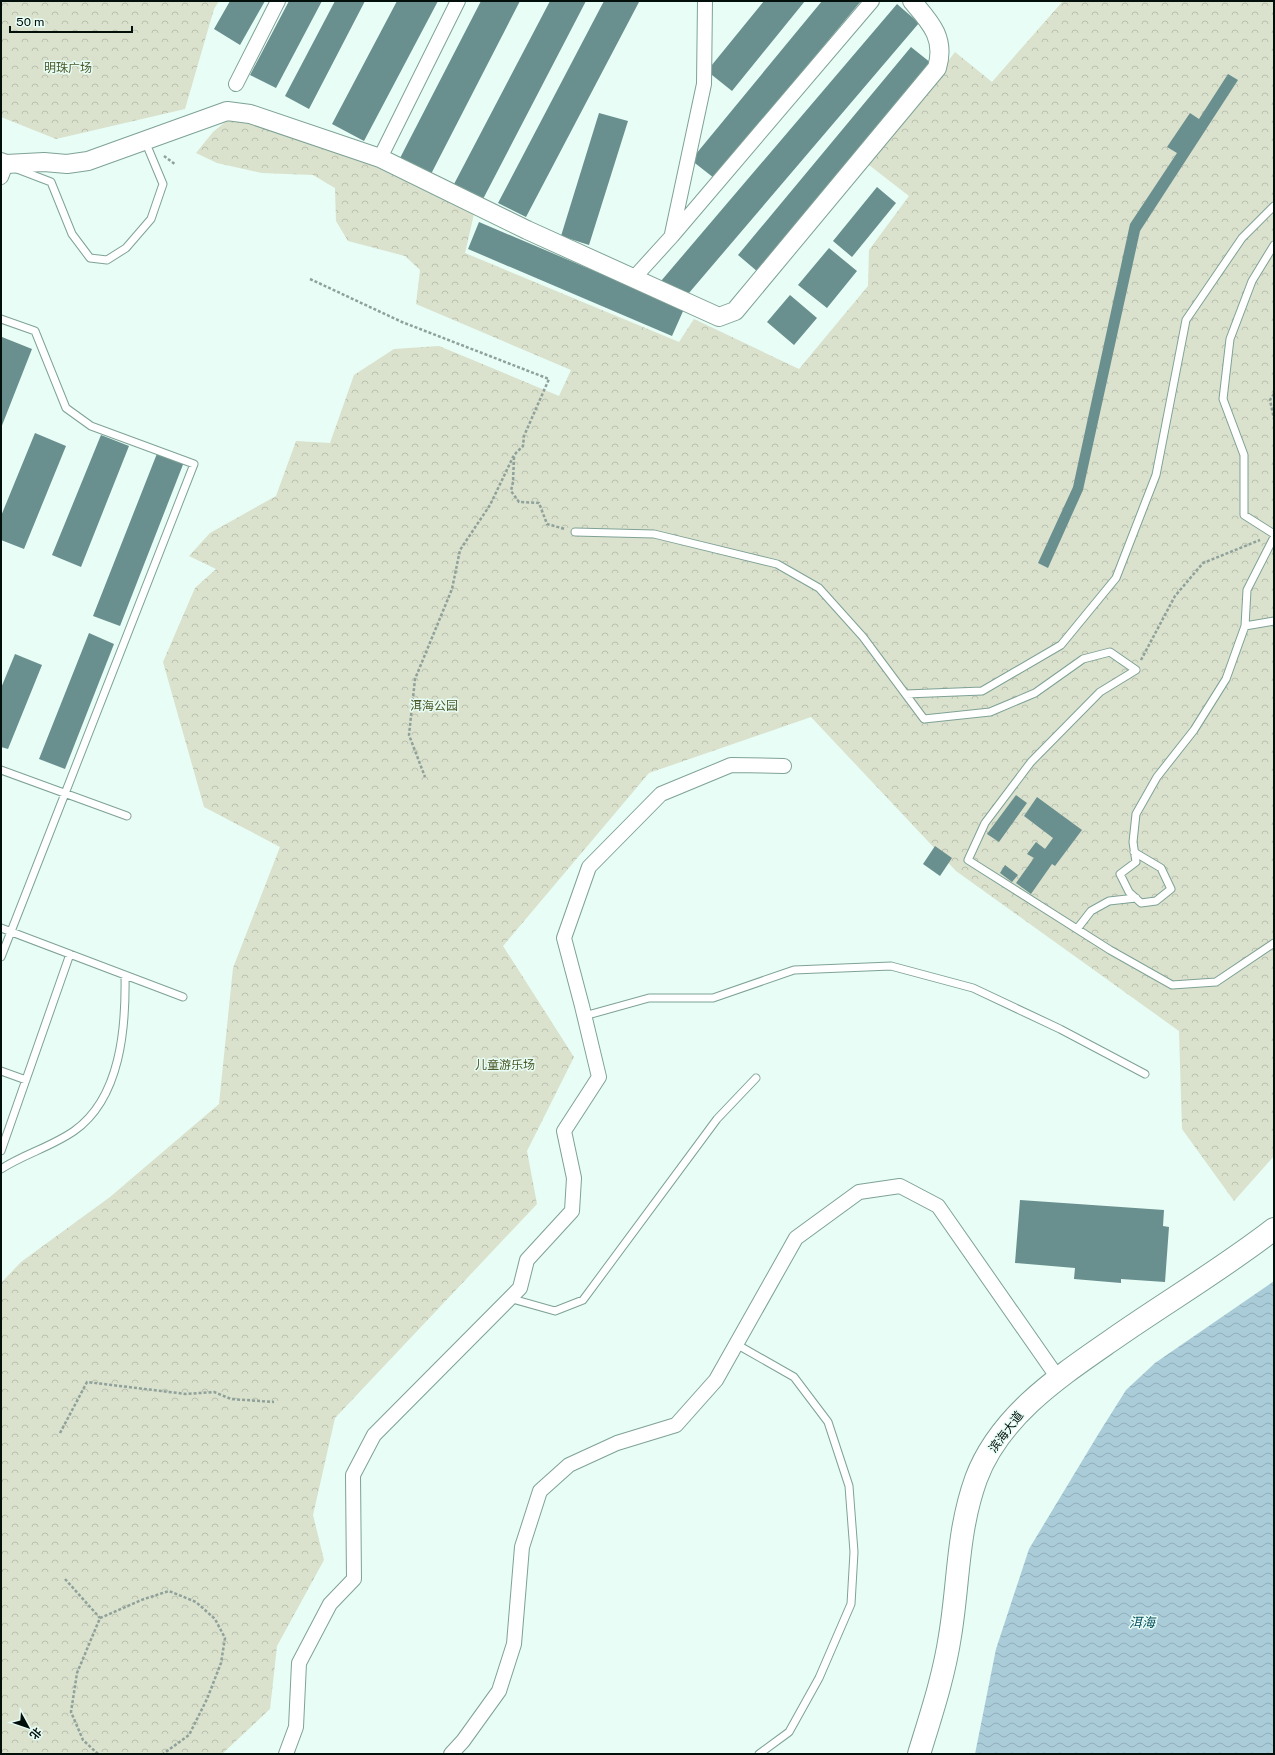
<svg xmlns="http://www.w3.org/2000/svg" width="1275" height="1755" font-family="'Public Sans','Noto Sans SC',sans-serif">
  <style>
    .forest { fill: url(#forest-crowns) }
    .water { fill: url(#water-waves) }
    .building { fill: #6a8f8f }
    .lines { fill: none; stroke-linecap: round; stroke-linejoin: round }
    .service-casing { stroke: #7fa296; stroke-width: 9 }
    .minor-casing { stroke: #7fa296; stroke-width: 16 }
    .tertiary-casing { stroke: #7fa296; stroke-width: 20 }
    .primary-casing { stroke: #7fa296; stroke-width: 24 }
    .path { stroke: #8fa19b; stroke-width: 2.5; stroke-dasharray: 3 2; stroke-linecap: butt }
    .service { stroke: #fff; stroke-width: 7 }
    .minor { stroke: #fff; stroke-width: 14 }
    .tertiary { stroke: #fff; stroke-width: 18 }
    .primary { stroke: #fff; stroke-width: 22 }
    .labels { text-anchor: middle; stroke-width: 3; stroke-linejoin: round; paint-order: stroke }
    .park-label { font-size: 12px; fill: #4e592a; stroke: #e7fdf5 }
    .street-label { font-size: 12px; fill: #030f0b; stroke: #e7fdf5 }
    .water-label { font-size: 13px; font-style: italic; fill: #054e61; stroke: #e7fdf5 }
  </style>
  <defs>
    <pattern id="forest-crowns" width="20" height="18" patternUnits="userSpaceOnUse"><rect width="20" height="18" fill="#dae1cc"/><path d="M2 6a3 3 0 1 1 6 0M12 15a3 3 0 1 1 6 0" fill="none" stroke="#b9c0ae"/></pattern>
    <pattern id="water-waves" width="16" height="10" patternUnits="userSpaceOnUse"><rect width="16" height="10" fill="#aaccd9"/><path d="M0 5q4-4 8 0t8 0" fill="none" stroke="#91aeb9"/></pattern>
  </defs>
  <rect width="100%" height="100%" fill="#e7fdf5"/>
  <path class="forest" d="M1 1H219L214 9 185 109 56 139 1 117Z
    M1063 1H1274V1156L1234 1201 1182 1129 1179 1031 956 871 811 717 649 773 503 946 574 1057 527 1151 537 1204 335 1418 313 1515 324 1560 277 1646 270 1709 222 1754H1V1283L21 1262 110 1197 219 1104 233 968 280 847 204 807 163 662 195 588 216 569 189 556 210 533 276 496 296 441 330 443 354 375 394 349 439 346 559 396 571 370 416 304 420 270 405 256 348 241 336 221 335 188 313 175 262 173 217 163 196 153 213 132 246 105 474 214 465 253 679 342 694 319 799 369 868 286 869 250 909 196 869 165 955 52 992 82Z"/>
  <path class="water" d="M1274 1281V1754H975L996 1649 1029 1549 1099 1433 1126 1390 1155 1363Z"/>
  <path class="building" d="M230 1H265L240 45 214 29Z
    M289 1H322L276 88 250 75Z
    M335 1H365L309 109 285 96Z
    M397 1H438L364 141 332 124Z
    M481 1H520L430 176 399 160Z
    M550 1H586L482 201 453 186Z
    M604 1 639 2 526 217 498 203Z
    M764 1H805L732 91 707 71Z
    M822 1H861L714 178 691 160Z
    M897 4 919 23 683 300 661 281Z
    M911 47 931 63 758 272 738 255Z
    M1228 74 1238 80 1140 231 1083 490 1048 568 1038 563 1073 487 1130 224 1177 153 1167 147 1190 113 1199 119Z
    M599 113 628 121 589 245 561 236Z
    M877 187 896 203 852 257 833 241Z
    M479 222 684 309 672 336 468 249Z
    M829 248 857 271 827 308 798 285Z
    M790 295 817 318 794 345 767 322Z
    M2 337 32 349 1 428V339Z
    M35 433 66 446 24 549 1 540V516Z
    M101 435 129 446 81 567 52 555Z
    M158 451 184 462 120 626 93 616Z
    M89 633 114 644 65 769 39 759Z
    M15 654 42 665 8 749 1 747V688Z
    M1016 795 1027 803 999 842 987 834Z
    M1037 797 1082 830 1055 866 1052 864 1031 894 1016 883 1034 858 1027 854 1036 842 1045 849 1053 838 1024 816Z
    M935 846 952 858 940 876 923 864Z
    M1005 865 1018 875 1012 882 1000 873Z
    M1020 1200 1164 1210 1163 1226 1169 1227 1165 1282 1121 1279V1283L1074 1279 1075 1268 1015 1263Z"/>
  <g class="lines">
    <defs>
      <path id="service" d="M17 169 51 182 72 234 90 258 107 260 126 248 151 219 163 184 145 141
        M1274 245 1252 281 1230 339 1223 399 1244 455V515L1274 534
        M1 319 35 331 66 408 91 426 194 464 1 957
        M575 532 654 534 777 564 819 588 863 637 924 719 990 712 1035 693 1083 659 1110 652 1136 670 1100 692 1031 762 985 823 968 860 1110 950 1172 985 1216 982 1274 943
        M1245 626 1247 590 1274 537
        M906 694 982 691 1061 645 1116 578 1156 475 1186 320 1242 238 1274 206
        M1 770 127 816
        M1134 852 1161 868 1171 889 1156 901 1141 903 1129 892 1120 874 1136 862 1133 842 1136 814 1157 777 1194 730 1226 679 1245 626 1274 621
        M1 928 183 997
        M1077 929 1091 911 1109 901 1136 898
        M584 1016 649 998H713L794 970 891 966 973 988 1060 1029 1145 1074
        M1 1071 26 1080
        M1 1151 70 954
        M1 1169C24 1154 51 1147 74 1131 121 1098 126 1027 125 975
        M509 1298 555 1311 583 1300 717 1119 756 1078
        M736 1344 794 1377 828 1422 849 1486 854 1552 851 1604 819 1678 789 1732 759 1754"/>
      <path id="minor" d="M236 84 278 1
        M380 158 458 1
        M1 177 6 164
        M672 234 704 84 705 1
        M633 279 672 236 872 1
        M286 1754 296 1727 299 1663 330 1604 354 1579 353 1475 374 1435 520 1288 527 1260 572 1211 574 1178 564 1131 599 1077 582 1006 564 938 589 867 661 794 731 765 784 766
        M451 1754 463 1741 499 1691 514 1644 522 1547 540 1491 569 1465 617 1443 676 1425 716 1380 796 1238 859 1192 900 1186 938 1206 1058 1378"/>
      <path id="tertiary" d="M1 162 6 164 44 162 67 164 88 161 227 111 250 114 380 158 527 230 719 317 735 311 937 68C946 38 930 22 912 1"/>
      <path id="primary" d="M919 1754C931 1715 944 1676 950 1636 959 1582 957 1532 976 1479 999 1417 1057 1378 1109 1342 1163 1304 1221 1270 1274 1229"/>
    </defs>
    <use href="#service" class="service-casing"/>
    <use href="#minor" class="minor-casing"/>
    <use href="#tertiary" class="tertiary-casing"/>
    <use href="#primary" class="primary-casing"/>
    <path class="path" d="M164 156 176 165
      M310 279 402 322 549 379 524 436 523 446 514 455 490 505 460 550 452 589 415 679 409 735 425 777
      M1274 394 1270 400 1274 419
      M514 457 513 482 511 491 519 502 539 503 547 524 565 529
      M1141 660 1175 596 1203 563 1260 540
      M60 1433 87 1382 186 1394 214 1392 231 1399 274 1402
      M65 1579 100 1618
      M98 1754 83 1740 71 1712 77 1673 100 1618 144 1599 169 1591 196 1602 215 1619 225 1638 221 1663 207 1699 189 1735 163 1754"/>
    <use href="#service" class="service"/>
    <use href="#minor" class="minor"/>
    <use href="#tertiary" class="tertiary"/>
    <use href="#primary" class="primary"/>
  </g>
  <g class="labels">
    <g class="park-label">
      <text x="68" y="72">明珠广场</text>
      <text x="434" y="710">洱海公园</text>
      <text x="505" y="1069">儿童游乐场</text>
    </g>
    <g class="street-label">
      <text transform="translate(1006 1432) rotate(-53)" y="4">滨海大道</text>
    </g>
    <g class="water-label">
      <text x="1142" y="1627">洱海</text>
    </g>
  </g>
  <rect width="1275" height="1755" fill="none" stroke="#030f0b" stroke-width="4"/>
  <g transform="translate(28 1727) rotate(130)" stroke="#e7fdf5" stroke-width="3" paint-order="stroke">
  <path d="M0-3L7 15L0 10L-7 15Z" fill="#030f0b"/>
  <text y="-6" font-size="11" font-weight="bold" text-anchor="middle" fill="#030f0b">北</text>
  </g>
  <path d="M10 26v6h122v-6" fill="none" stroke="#030f0b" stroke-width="2"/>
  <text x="16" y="26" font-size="12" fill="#030f0b" stroke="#e7fdf5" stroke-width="3" paint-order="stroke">50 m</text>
</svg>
